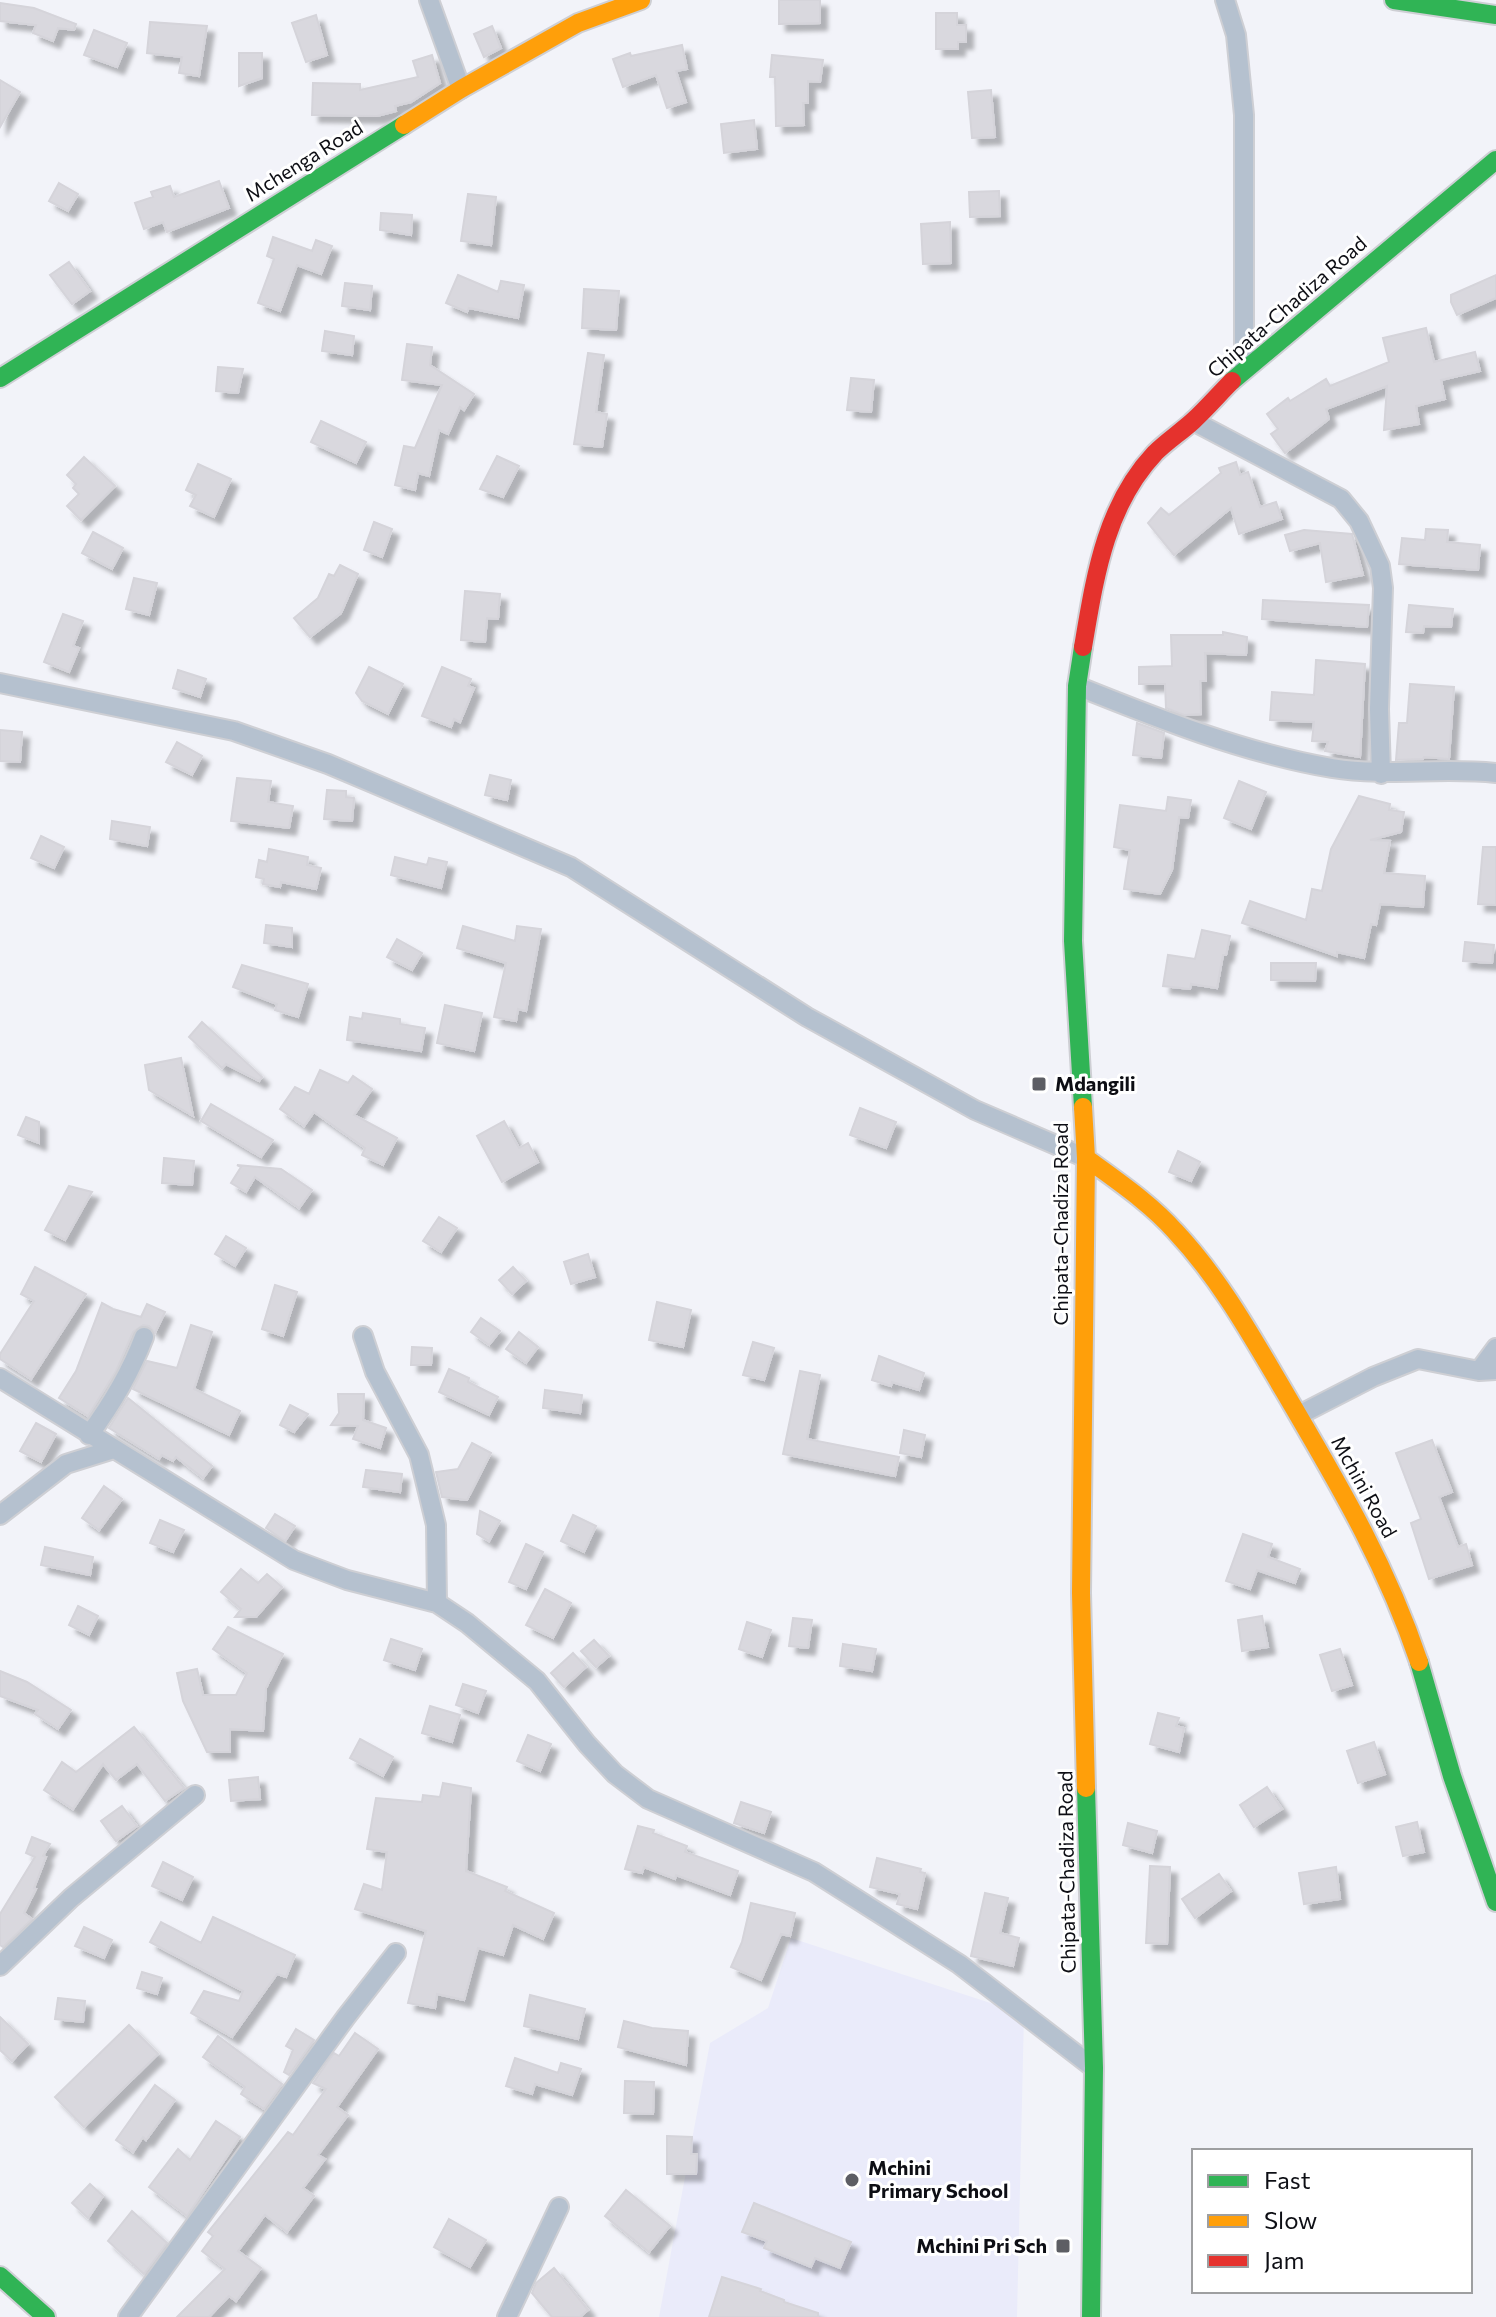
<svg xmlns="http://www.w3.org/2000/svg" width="1496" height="2317" font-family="Commissioner,sans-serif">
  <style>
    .built { fill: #eaebfa }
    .building { fill: #d9d8de; stroke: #d5d4da; stroke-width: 2; filter: url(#shadow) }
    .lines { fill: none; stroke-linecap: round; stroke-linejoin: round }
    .street-casing { stroke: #cecfd4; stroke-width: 22 }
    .fast-casing { stroke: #cecfd4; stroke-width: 22 }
    .slow-casing { stroke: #cecfd4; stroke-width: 22 }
    .jam-casing { stroke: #cecfd4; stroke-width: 22 }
    .street { stroke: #b5c1cf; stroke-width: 18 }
    .fast { stroke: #30b455; stroke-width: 18 }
    .slow { stroke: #ff9f0a; stroke-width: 18 }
    .jam { stroke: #e5322d; stroke-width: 18 }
    .poi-dot { fill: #5d5e64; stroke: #fff; stroke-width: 3 }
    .labels { text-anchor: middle; stroke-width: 6; stroke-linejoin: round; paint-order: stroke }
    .street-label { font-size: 20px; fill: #0d0e14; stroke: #fff }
    .poi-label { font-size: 20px; font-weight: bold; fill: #0d0e14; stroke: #fff; text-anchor: start }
  </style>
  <defs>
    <filter id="shadow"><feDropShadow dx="7" dy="7" stdDeviation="2" flood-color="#0004"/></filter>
  </defs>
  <rect width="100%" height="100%" fill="#f2f3f9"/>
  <path class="built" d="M791 1938 1024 2014 1017 2317H659L710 2043 768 2008Z"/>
  <path class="building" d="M779 0H820V23L779 24Z
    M0 3 34 8 76 24 74 30 58 28 53 41 33 33 36 25 0 21Z
    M936 13H957V25H966V42H958V49H936Z
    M316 15 327 55 306 62 292 23Z
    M150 22 207 26 199 76 179 73 182 57 147 53Z
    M492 26 501 48 484 57 474 34Z
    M94 30 127 43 117 67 84 55Z
    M682 45 687 69 676 71 686 102 667 108 656 75 623 87 613 59 630 53 631 56Z
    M239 53H262V78L239 86Z
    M432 55 440 83 411 102 395 106 396 111 377 116 312 115 313 83 360 84V90L418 77 413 61Z
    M772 55 823 60 820 82 808 81V103H803L804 125 776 126 775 77H770Z
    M0 80 20 92 0 127Z
    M991 90 995 137 972 138 968 92Z
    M754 120 757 149 724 153 721 124Z
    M219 181 229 208 167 232 163 222 144 229 135 203 153 197 151 192 170 186 174 197Z
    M59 183 78 194 68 211 49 201Z
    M999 191 1000 216 970 217 969 192Z
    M468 194 496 197 491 245 461 241Z
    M381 213 412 215 411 235 380 230Z
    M950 222 951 263 923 264 921 224Z
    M273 237 312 251 316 240 332 246 321 274 297 265 280 311 258 303 274 259 267 256Z
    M69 262 90 291 72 304 50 275Z
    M458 275 498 292 501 281 524 285 518 318 469 308 467 312 446 303Z
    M1496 275V298L1457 315 1451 302V295Z
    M345 283 372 286 370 310 342 306Z
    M584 289 619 291 616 330 582 328Z
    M1426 328 1434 362 1475 352 1480 371 1441 380 1445 399 1416 406 1419 424 1384 430 1387 386 1326 409 1329 419 1285 453 1271 434 1278 429 1267 414 1288 398 1290 401 1326 379 1330 386 1389 362 1383 338Z
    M325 331 354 336 352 355 322 351Z
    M407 344 432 347 430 365 474 394 464 410 460 407 448 434 439 430 429 476 418 473 415 490 395 485 404 446 415 448 442 385 402 380Z
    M588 353 604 355 596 412 607 414 602 447 574 444Z
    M218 367 243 369 238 393 216 391Z
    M851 378 874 380 871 412 847 410Z
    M321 421 366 442 356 463 311 442Z
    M497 456 519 466 503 497 480 489Z
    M84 457 115 486 81 520 67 506 79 494 73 488 76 484 67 475Z
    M1236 462 1240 475 1248 472 1260 507 1276 502 1282 519 1239 534 1231 508 1174 555 1148 523 1161 508 1169 515 1221 473 1219 468Z
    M198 464 231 479 214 517 190 506 196 495 186 490Z
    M374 522 392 529 382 557 364 550Z
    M1426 529 1448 530 1447 542 1480 545 1478 570 1399 564 1402 538 1425 540Z
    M1304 530 1352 534 1363 575 1326 582 1320 543 1290 551 1285 535Z
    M93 532 123 548 112 569 82 553Z
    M340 565 358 574 341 613 310 637 294 618 318 598 329 574 334 576Z
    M134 578 157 583 149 615 126 609Z
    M465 591 500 594 498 619 487 618 485 642 461 640Z
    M1263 600 1369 605 1367 627 1262 619Z
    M1409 605 1453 609 1451 627 1424 626 1423 633 1406 632Z
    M63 614 83 621 73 646 79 648 69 672 44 662Z
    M1223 632 1247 637 1246 655 1205 653 1206 681H1200L1201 714 1184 715 1166 708 1165 684H1139V667L1172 666 1171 635H1223Z
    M1316 660 1365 664 1360 757 1325 751 1328 742 1312 741 1314 722 1270 720 1272 692 1314 695Z
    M369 667 403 684 388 714 362 701 356 693Z
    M442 667 471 679 468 686 474 688 460 722 454 719 451 727 422 716Z
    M178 670 206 679 200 697 173 688Z
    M1410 684 1454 687 1449 759 1424 757 1423 759 1396 760 1399 723H1407Z
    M1137 723 1164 733 1161 758 1133 755Z
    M0 730 22 732 20 762 0 761Z
    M177 742 202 756 192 775 166 762Z
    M490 775 511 780 507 800 485 795Z
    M237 778 271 781 268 802 293 806 289 828 231 821Z
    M1239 781 1266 792 1251 829 1224 818Z
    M327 790 346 791V797L354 798 352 821 324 819Z
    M1359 796 1390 804 1389 810 1404 812 1401 832 1370 840 1390 841 1384 873 1425 876 1423 907 1380 904 1376 925 1371 924 1364 958 1337 952V956L1242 923 1250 901 1306 920 1312 889 1322 891 1331 849Z
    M1168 797 1191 800 1188 818 1179 817 1172 870 1160 894 1124 889 1130 850 1114 847 1120 805 1166 811Z
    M112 821 150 827 147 846 110 839Z
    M41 836 64 847 54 868 31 858Z
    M1483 847H1496V905L1478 904Z
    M269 849 308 857 307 865 321 868 316 889 281 882 280 887 263 884 264 879 256 877 259 860 267 862Z
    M395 857 427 865 429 858 447 862 441 888 391 875Z
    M266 925 292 928V947L264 943Z
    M463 926 515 941 517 926 541 929 526 1011 518 1009 516 1021 494 1017 506 963 457 948Z
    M1202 930 1230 936 1226 955H1223L1217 988 1191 984 1190 989 1163 986 1168 955 1195 959Z
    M397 939 422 953 412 970 387 957Z
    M1465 942 1494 945 1492 963 1463 961Z
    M1271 963H1316L1315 981 1271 980Z
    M242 965 308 984 298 1017 275 1010 277 1004 233 987Z
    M445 1005 482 1013 474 1051 437 1043Z
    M363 1013 400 1019V1024L425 1028 421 1051 347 1040 350 1017 362 1019Z
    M202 1022 262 1077 259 1081 226 1064 222 1068 189 1037Z
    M181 1058 193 1116 149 1090 145 1065Z
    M320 1070 348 1083 353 1076 372 1089 354 1115 397 1138 383 1165 362 1155 365 1148 314 1112 304 1126 280 1109 295 1087 309 1094Z
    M211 1104 273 1140 261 1157 201 1121Z
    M860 1108 896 1122 886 1148 850 1135Z
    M26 1117 39 1122V1143L18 1135Z
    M504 1121 519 1148 528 1143 538 1162 502 1182 477 1136Z
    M1178 1151 1200 1162 1191 1181 1169 1172Z
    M164 1158 194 1161 192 1185 162 1183Z
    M237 1165 281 1169 312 1190 299 1208 255 1177 246 1192 231 1183 241 1167Z
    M69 1186 92 1192 65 1240 45 1230Z
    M439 1217 457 1228 441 1252 423 1241Z
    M226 1236 246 1248 235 1266 215 1254Z
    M588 1254 595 1277 571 1284 564 1262Z
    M35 1267 86 1294 31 1379 0 1359V1354L34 1301 21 1294Z
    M513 1267 526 1281 512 1294 499 1280Z
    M275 1285 297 1292 283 1336 262 1329Z
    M657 1302 691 1310 683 1347 649 1340Z
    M102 1303 113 1309 141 1317 147 1304 165 1312 155 1333 149 1326 143 1325 133 1332 116 1371 88 1416 59 1398 76 1371Z
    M481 1318 500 1331 489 1345 471 1332Z
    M191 1325 212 1332 194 1389 240 1411 229 1435 133 1389 147 1361 177 1368Z
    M519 1332 538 1347 526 1363 506 1349Z
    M753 1342 774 1348 764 1380 743 1375Z
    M412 1347 432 1348 431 1365H411Z
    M879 1356 924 1373 919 1390 892 1382 891 1386 872 1380Z
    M449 1369 469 1378 468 1382 498 1397 489 1415 439 1392Z
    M800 1371 820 1375 807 1439 899 1457 895 1476 783 1454Z
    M545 1390 582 1395 580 1413 543 1408Z
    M338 1394H364L363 1420 386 1428 380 1448 353 1439 358 1426 331 1425 339 1413Z
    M128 1398 212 1466 203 1478 176 1457 173 1461 162 1455 159 1459 109 1428Z
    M290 1405 308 1414 294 1432 280 1425Z
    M36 1423 56 1434 41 1462 20 1451Z
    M904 1430 925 1435 921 1457 900 1453Z
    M1432 1440 1452 1492 1439 1497 1458 1547 1466 1544 1472 1565 1429 1579 1411 1523 1421 1519 1396 1453Z
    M472 1443 491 1453 467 1500 442 1497 436 1472 458 1469Z
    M366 1470 402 1474 400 1492 363 1487Z
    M104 1486 122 1499 99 1530 82 1518Z
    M480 1511 500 1521 489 1541 477 1534Z
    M275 1514 295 1526 285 1541 266 1528Z
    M573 1515 596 1526 584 1552 561 1541Z
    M160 1520 184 1530 173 1552 150 1543Z
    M1243 1534 1272 1544 1268 1557 1300 1569 1295 1583 1257 1570 1250 1589 1226 1581Z
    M526 1544 543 1552 526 1589 509 1582Z
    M45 1547 93 1557 90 1575 41 1565Z
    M241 1569 258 1583 267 1574 282 1587 256 1617H235L241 1609 221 1592Z
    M545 1589 571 1603 553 1638 526 1625Z
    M78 1606 98 1616 89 1635 69 1625Z
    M1262 1616 1268 1647 1242 1651 1238 1620Z
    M793 1618 812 1620 808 1648 789 1646Z
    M747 1622 771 1630 762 1657 739 1649Z
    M228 1627 283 1654 266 1688 263 1731 230 1729V1752H207L183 1701 177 1673 197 1669 203 1695H236L247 1673 213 1649Z
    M391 1639 422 1649 415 1670 384 1660Z
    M594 1640 609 1656 596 1667 581 1651Z
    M843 1644 876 1649 872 1671 840 1666Z
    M1340 1649 1352 1685 1332 1691 1320 1655Z
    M573 1653 586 1667 564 1687 551 1673Z
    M0 1671 27 1682 71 1710 58 1729 35 1714 38 1710 0 1696Z
    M463 1684 486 1691 478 1713 456 1705Z
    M430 1706 460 1715 452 1742 422 1733Z
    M1158 1713 1179 1718 1176 1726 1184 1728 1179 1752 1150 1744Z
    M134 1727 184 1788 165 1801 137 1764 116 1780 103 1764 73 1809 44 1790 62 1762 76 1772Z
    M528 1735 551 1744 540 1771 517 1761Z
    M360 1739 393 1757 383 1776 350 1758Z
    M1374 1742 1385 1774 1358 1783 1347 1751Z
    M258 1777 260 1799 231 1801 229 1780Z
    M443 1783 471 1788 466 1871 507 1887 505 1891 554 1913 543 1939 513 1925 503 1955 478 1948 464 2000 437 1994 435 2008 408 2003 426 1931 355 1909 364 1884 382 1890 387 1852 367 1849 376 1798 422 1802 423 1795 440 1797Z
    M1267 1787 1282 1809 1254 1827 1240 1805Z
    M741 1802 771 1812 764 1833 734 1823Z
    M122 1806 137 1826 116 1841 101 1821Z
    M1417 1822 1424 1852 1403 1856 1396 1827Z
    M1128 1823 1157 1831 1152 1853 1123 1845Z
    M638 1826 654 1830 653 1833 687 1846 685 1852 738 1871 730 1895 676 1875 675 1879 644 1867 642 1873 625 1869Z
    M32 1837 50 1844 43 1856 46 1857 34 1888 36 1889 24 1913 32 1919 3 1947 0 1945V1914L35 1857 26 1853Z
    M877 1858 921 1869 920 1872 925 1873 917 1909 897 1904 900 1894 870 1887Z
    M163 1862 193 1877 182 1900 152 1886Z
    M1150 1866 1170 1867 1167 1944 1146 1943Z
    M1336 1867 1340 1899 1304 1904 1299 1873Z
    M1219 1874 1231 1891 1195 1918 1182 1899Z
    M985 1893 1008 1898 1000 1933 1019 1938 1013 1966 971 1956Z
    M751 1903 795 1913 790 1936 781 1934 761 1980 731 1967 742 1942Z
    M213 1917 295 1955 286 1977 277 1974 232 2037 191 2013 204 1991 239 2001 243 1991 150 1942 161 1922 201 1943Z
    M84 1927 112 1940 104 1958 75 1946Z
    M142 1972 162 1978 157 1994 137 1988Z
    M530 1995 585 2009 578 2039 524 2026Z
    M58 1998 85 2001 83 2022 55 2019Z
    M0 2017 28 2044 12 2061 0 2050Z
    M624 2021 652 2028 688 2031 686 2065 618 2047Z
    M129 2025 158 2054 84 2127 55 2097Z
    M296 2029 314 2040 289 2075 284 2072 293 2050 286 2046Z
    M355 2033 378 2049 337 2107 348 2115 318 2155 325 2159 303 2188 314 2196 287 2232 265 2215 238 2251 261 2268 236 2301 229 2296 209 2317H177L225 2269 202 2251 213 2236 208 2232 288 2132 293 2135 326 2089 313 2083 334 2053 339 2056Z
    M218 2036 282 2084 264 2109 241 2094 245 2087 203 2057Z
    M515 2058 558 2073 561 2063 581 2069 572 2095 535 2084 532 2094 506 2086Z
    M625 2081 654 2082 653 2114 624 2113Z
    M155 2085 175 2100 146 2140 143 2137 133 2152 116 2140Z
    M216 2121 240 2137 187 2216 149 2187 178 2149 190 2160Z
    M667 2136 692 2137 691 2154H697L696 2174H667Z
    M90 2184 103 2196 88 2218 72 2203Z
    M626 2190 670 2226 649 2252 605 2216Z
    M754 2203 851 2242 840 2268 815 2258 811 2267 764 2248 767 2241 742 2232Z
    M132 2211 167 2243 144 2274 108 2241Z
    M449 2219 486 2240 470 2267 434 2247Z
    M554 2268 588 2310 580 2317H552L532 2293 536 2283Z
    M722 2277 761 2289 760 2291 784 2300V2302L818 2313V2317H709Z"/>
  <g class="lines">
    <defs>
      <path id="street" d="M429 0 461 89
        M1225 0 1236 35 1244 115V368
        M1193 421 1341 499 1359 521 1380 566 1383 588 1379 709 1381 774
        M0 683 234 731 328 764 571 867 807 1017 975 1110 1086 1158
        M1077 686C1159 719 1244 753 1332 768 1388 777 1440 767 1496 773
        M363 1336 375 1372 419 1455 436 1525 437 1603
        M1479 1371 1496 1348
        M0 1378 294 1560 347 1580 437 1603 467 1623 537 1681 587 1744 615 1774 648 1799 814 1872 959 1964 1094 2068
        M1299 1415 1373 1377 1418 1359 1479 1371 1496 1370
        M89 1435C112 1404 130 1374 144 1337
        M0 1515 66 1464 114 1449
        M0 1966 71 1898 195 1795
        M128 2317 346 2017 396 1953
        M507 2317 559 2207"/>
      <path id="fast" d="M1394 0 1496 15
        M0 378 404 125
        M1232 381 1496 160
        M1083 1107 1073 941 1077 686 1083 647
        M1419 1662 1452 1776 1496 1902
        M1086 1788 1094 2068 1091 2317
        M0 2276 46 2317"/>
      <path id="slow" d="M404 125 461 89 578 23 641 0
        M1083 1107 1086 1158 1081 1593 1086 1788
        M1086 1158C1117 1181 1149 1202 1175 1231 1220 1279 1251 1335 1284 1391 1337 1482 1385 1561 1419 1662"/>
      <path id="jam" d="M1083 647C1095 577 1105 506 1155 453 1167 441 1181 432 1193 421 1207 408 1219 394 1232 381"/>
    </defs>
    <use href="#street" class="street-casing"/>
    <use href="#fast" class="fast-casing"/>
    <use href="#slow" class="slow-casing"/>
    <use href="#jam" class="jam-casing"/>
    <use href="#street" class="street"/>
    <use href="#fast" class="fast"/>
    <use href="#slow" class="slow"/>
    <use href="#jam" class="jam"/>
  </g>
  <g class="poi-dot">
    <rect x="1031" y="1076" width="16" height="16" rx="4"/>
    <circle cx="852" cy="2180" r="8"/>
    <rect x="1055" y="2238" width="16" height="16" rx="4"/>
  </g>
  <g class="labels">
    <g class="street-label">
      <text transform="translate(304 161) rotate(-32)" y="7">Mchenga Road</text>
      <text transform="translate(1287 307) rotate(-41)" y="7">Chipata-Chadiza Road</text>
      <text transform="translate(1061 1224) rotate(-90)" y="7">Chipata-Chadiza Road</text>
      <text transform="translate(1364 1487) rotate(61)" y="7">Mchini Road</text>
      <text transform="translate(1067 1872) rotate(-91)" y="7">Chipata-Chadiza Road</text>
    </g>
    <g class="poi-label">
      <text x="1055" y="1091">Mdangili</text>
      <text x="868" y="2175">Mchini<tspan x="868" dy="23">Primary School</tspan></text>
      <text x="1047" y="2253" text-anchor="end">Mchini Pri Sch</text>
    </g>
  </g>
  <rect x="1192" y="2149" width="280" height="144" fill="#ffffff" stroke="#9e9fa1" stroke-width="2"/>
  <rect x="1208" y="2175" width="40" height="12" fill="#30b455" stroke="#9e9fa1" stroke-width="2"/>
  <text x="1264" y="2189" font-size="24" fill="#0d0e14">Fast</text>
  <rect x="1208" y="2215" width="40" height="12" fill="#ff9f0a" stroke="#9e9fa1" stroke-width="2"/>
  <text x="1264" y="2229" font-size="24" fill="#0d0e14">Slow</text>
  <rect x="1208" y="2255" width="40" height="12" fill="#e5322d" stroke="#9e9fa1" stroke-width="2"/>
  <text x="1264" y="2269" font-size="24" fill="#0d0e14">Jam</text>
</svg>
